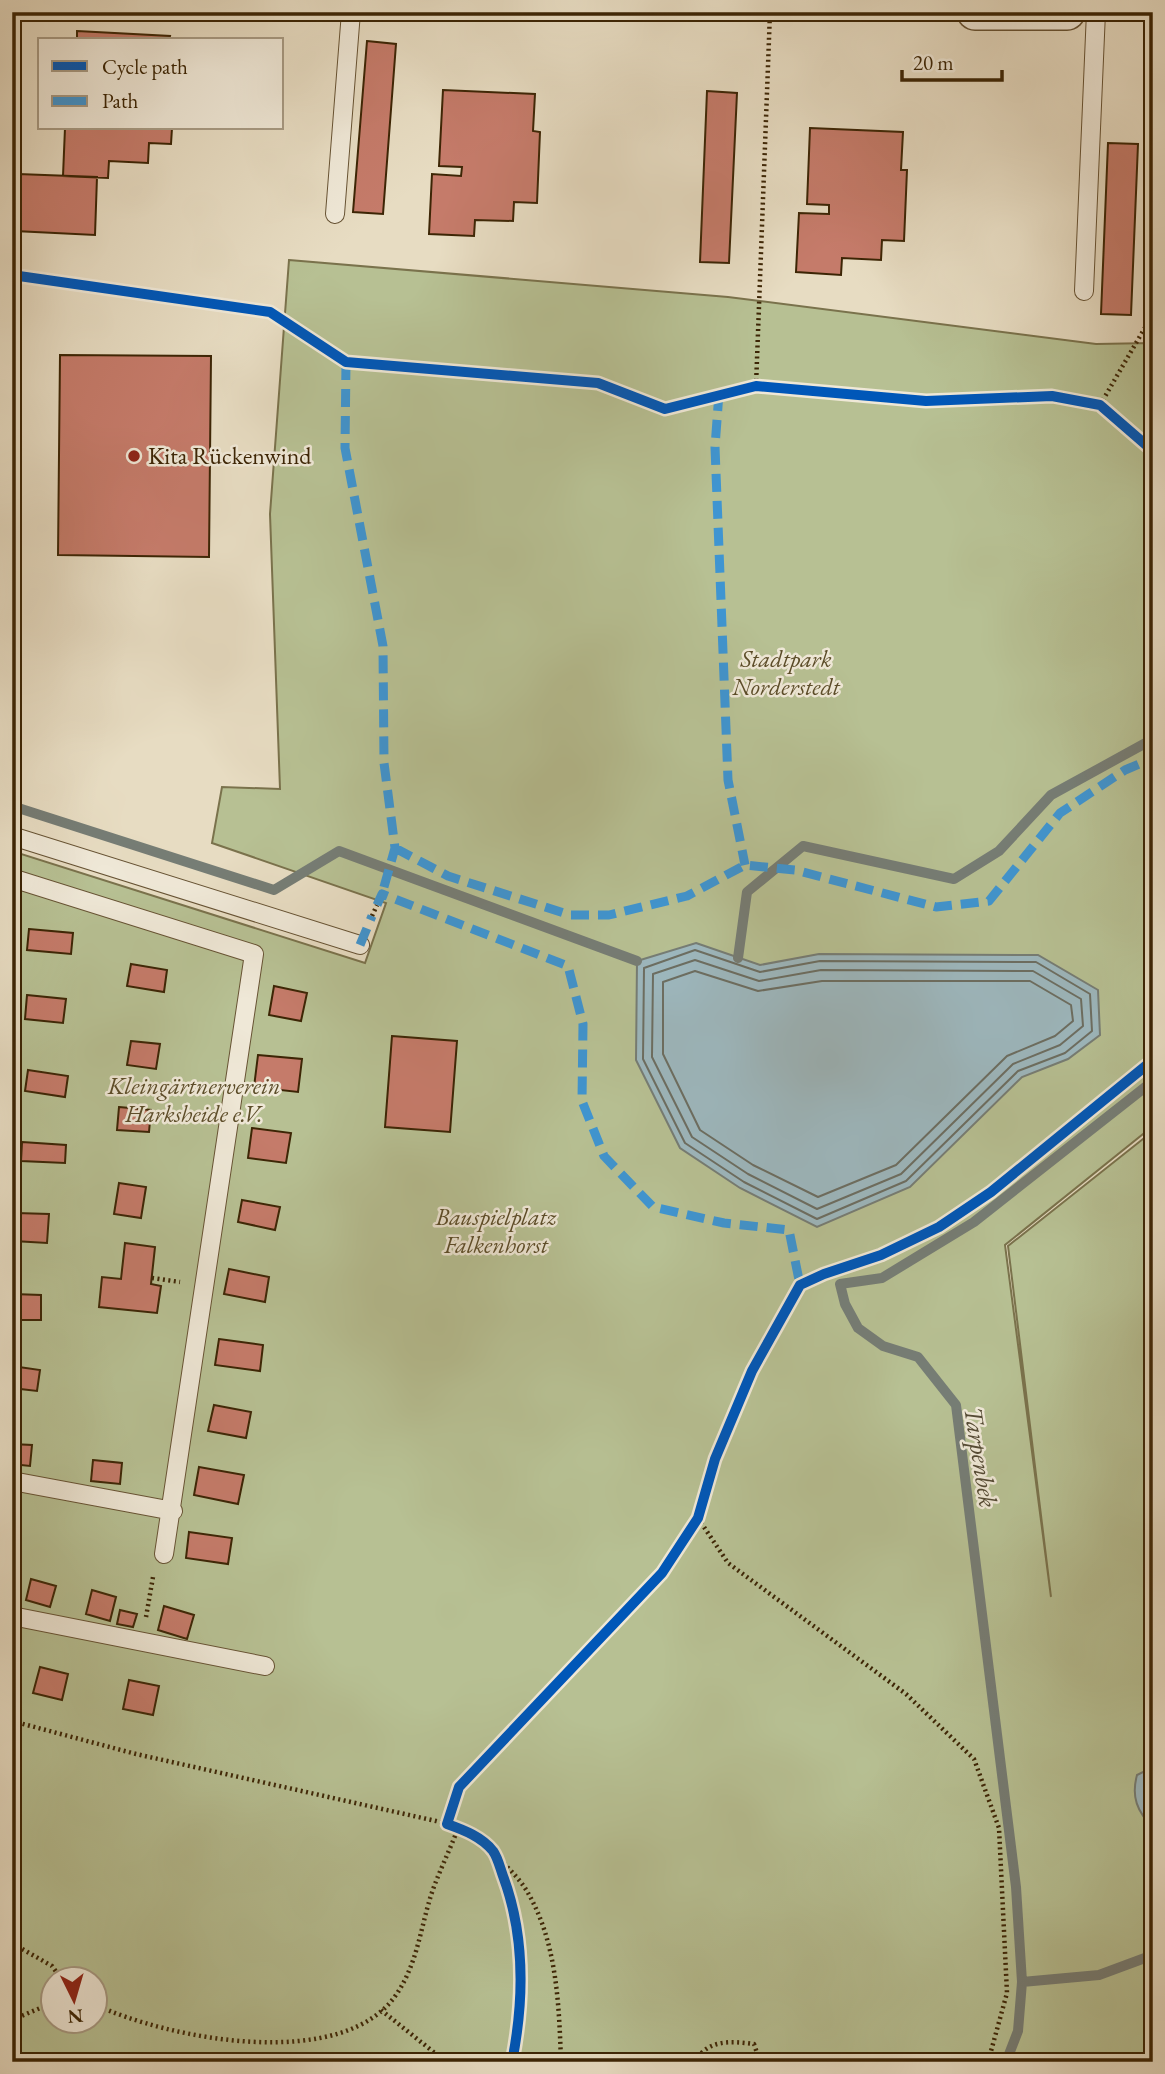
<svg xmlns="http://www.w3.org/2000/svg" width="1165" height="2074" font-family="'EB Garamond',serif">
  <style>
    .green { fill: #b7c093; stroke: #7a724c; stroke-width: 2; fill-rule: evenodd }
    .water { fill: #9db8bf; stroke: #767d75; stroke-width: 2 }
    .lines { fill: none; stroke-linecap: round; stroke-linejoin: round }
    .shore { stroke: #6c6e62; stroke-width: 2 }
    .stream { stroke: #767d75; stroke-width: 10 }
    .building { fill: #c57b6a; stroke: #3c2505; stroke-width: 2 }
    .lane-casing { stroke: #675334; stroke-width: 20 }
    .street-casing { stroke: #675334; stroke-width: 38 }
    .path { stroke: #3c2505; stroke-width: 4.5; stroke-dasharray: 2 3.5; stroke-linecap: butt }
    .lane { stroke: #efe8d7; stroke-width: 18 }
    .street { stroke: #efe8d7; stroke-width: 35 }
    .quiet { stroke: #3f95d1; stroke-width: 9; stroke-dasharray: 18 9; stroke-linecap: butt }
    .cycleway-casing { stroke: #efe8d7; stroke-width: 15 }
    .cycleway { stroke: #0057b8; stroke-width: 10 }
    .poi-dot { fill: #8f2418; stroke: #efe8d7; stroke-width: 2.5 }
    .labels { text-anchor: middle; stroke-width: 5; stroke-linejoin: round; paint-order: stroke }
    .poi-label { font-size: 24px; fill: #3c2505; stroke: #efe8d7; text-anchor: start }
    .park-label { font-size: 24px; font-style: italic; fill: #5b4c28; stroke: #efe8d7 }
    .water-label { font-size: 26px; font-style: italic; fill: #544a34; stroke: #efe8d7 }
  </style>
  <rect width="100%" height="100%" fill="#e7dcc2"/>
  <filter id="stains"><feTurbulence type="fractalNoise" baseFrequency=".00286" numOctaves="4"/><feColorMatrix values="0 0 0 0 .2 0 0 0 0 .09 0 0 0 0 .02 0 0 0 .5 -.17"/></filter>
  <radialGradient id="worn" r=".72"><stop offset=".6" stop-color="#630" stop-opacity="0"/><stop offset="1" stop-color="#630" stop-opacity=".3"/></radialGradient>
  <path class="green" d="M289 260 728 297 1096 344 1153 343V1126L1005 1245 1051 1597 1008 1246 1153 1131V2062H12V851L365 963 386 903 212 843 222 787 280 789 270 514ZM52 1980H94V2022H52Z"/>
  <path class="water" d="M696 943 760 965 819 954 1038 955 1098 990 1100 1035 1068 1059 1022 1077 910 1187 817 1227 740 1188 680 1148 636 1060 637 961Z
    M1153 1767V1828C1137 1811 1131 1797 1137 1775Z"/>
  <g class="lines">
    <path class="shore" d="M695 950 760 972 820 961 1036 962 1090 994 1092 1031 1065 1053 1018 1071 906 1181 817 1219 744 1182 685 1143 643 1059 644 968Z
      M695 960 759 981 821 970 1033 971 1081 999 1083 1026 1060 1045 1013 1064 901 1174 817 1209 748 1174 692 1137 652 1057 653 974Z
      M695 971 758 991 822 981H1030L1071 1005 1073 1021 1055 1036 1007 1056 896 1165 818 1197 753 1165 700 1130 663 1054V982Z"/>
    <path class="stream" d="M12 806 274 890 339 851 637 961
      M738 958 747 892 803 846 954 879 999 851 1051 795 1153 739
      M1022 1982 1099 1975 1153 1955
      M1006 2062 1018 2031 1022 1982 1016 1887 956 1405 918 1357 883 1346 858 1328 845 1304 840 1284 882 1278 974 1222 1153 1081"/>
  </g>
  <path class="building" d="M77 31 170 36 169 40H77Z
    M367 41 396 44 383 214 353 212Z
    M443 90 535 94 533 131 540 132 537 203 514 202 513 221 475 220 474 236 429 234 432 174 461 176 462 167 439 166Z
    M707 91 737 93 729 263 700 262Z
    M65 128H172L171 144 149 143 148 163 109 161 108 178 63 176Z
    M810 128 903 132 901 170H907L904 241 882 240 881 260 842 258 841 275 796 272 799 213 829 214V205L807 204Z
    M1108 143 1138 144 1131 315 1101 314Z
    M18 174 97 177 95 235 15 231Z
    M60 355 211 356 209 557 58 555Z
    M29 929 73 933 71 954 27 950Z
    M131 964 167 970 164 992 127 986Z
    M274 986 307 993 301 1021 269 1015Z
    M27 995 66 999 63 1023 25 1019Z
    M392 1036 457 1041 450 1132 385 1127Z
    M131 1041 160 1044 156 1069 127 1065Z
    M258 1055 302 1059 298 1092 254 1087Z
    M28 1070 68 1076 65 1097 25 1091Z
    M119 1107 151 1110 149 1132 117 1130Z
    M252 1128 291 1133 286 1163 248 1158Z
    M22 1142 66 1145 65 1163 21 1161Z
    M119 1183 146 1187 141 1218 114 1214Z
    M242 1200 280 1207 275 1230 238 1222Z
    M16 1213 49 1214 47 1243 14 1241Z
    M125 1243 155 1247 151 1284 161 1286 157 1313 99 1307 102 1277 121 1279Z
    M229 1269 269 1277 265 1302 224 1294Z
    M13 1294 41 1295V1320H13Z
    M219 1339 263 1345 260 1371 215 1365Z
    M12 1366 40 1370 37 1391 12 1388Z
    M214 1405 251 1412 246 1438 208 1431Z
    M12 1444 32 1445 30 1466 12 1464Z
    M93 1460 122 1463 120 1484 91 1481Z
    M199 1467 244 1475 238 1504 194 1495Z
    M189 1532 232 1538 228 1564 186 1558Z
    M31 1579 56 1586 50 1607 26 1600Z
    M92 1590 116 1597 110 1621 86 1614Z
    M164 1606 194 1615 187 1639 158 1630Z
    M120 1610 137 1614 133 1627 117 1624Z
    M40 1667 68 1674 62 1700 33 1693Z
    M129 1680 159 1686 153 1715 123 1709Z"/>
  <g class="lines">
    <defs>
      <path id="lane" d="M335 214 351 12
        M1084 291 1096 12
        M12 836 360 945
        M12 871V923
        M15 879 254 954 164 1554
        M12 1481 173 1511
        M12 1616 265 1666"/>
      <path id="street" d="M975 12H1067"/>
    </defs>
    <use href="#lane" class="lane-casing"/>
    <use href="#street" class="street-casing"/>
    <path class="path" d="M756 386 770 12
      M1100 405 1153 314V307
      M372 916 377 905
      M152 1278 180 1282
      M698 1518 728 1563 906 1694 974 1759 999 1828 1007 1993 988 2062
      M146 1617 153 1577
      M12 1721 136 1754 436 1821C456 1826 479 1834 492 1851 497 1857 500 1868 503 1875 525 1934 524 2001 512 2062
      M447 1824 459 1787 662 1573 698 1518 715 1459
      M496 1855C506 1866 517 1876 525 1888 557 1939 559 2004 561 2062
      M12 1946H17L52 1966 62 1980
      M94 2004C167 2039 346 2074 398 1992 416 1964 420 1933 429 1902 436 1877 449 1853 458 1828
      M381 2010 446 2062
      M12 2020 52 2003
      M695 2062C707 2039 731 2041 754 2044L760 2062"/>
    <use href="#lane" class="lane"/>
    <use href="#street" class="street"/>
    <path class="quiet" d="M346 362 345 448 383 646 384 763 395 848 382 894
      M719 393 715 447 728 780 745 865
      M395 848 448 876 570 915H609L687 896 745 865 795 870 936 907 989 901 1060 813 1125 770 1153 758
      M377 905 382 894 568 966 583 1024 582 1101 604 1156 653 1207 724 1223 789 1230 800 1285
      M360 945 372 916"/>
    <defs>
      <path id="cycleway" d="M12 275 270 312 346 362 598 383 665 409 756 386 926 401 1052 396 1100 405 1153 451
        M512 2062C524 2001 525 1935 503 1876 500 1868 498 1858 493 1851 482 1837 464 1830 447 1824L459 1787 662 1573 698 1518 715 1459 752 1371 800 1285 824 1274 881 1255 939 1227 991 1192 1153 1060"/>
    </defs>
    <use href="#cycleway" class="cycleway-casing"/>
    <use href="#cycleway" class="cycleway"/>
  </g>
  <circle class="poi-dot" cx="134" cy="456" r="7"/>
  <g class="labels">
    <g class="poi-label">
      <text x="148" y="464">Kita Rückenwind</text>
    </g>
    <g class="park-label">
      <text x="786" y="667">Stadtpark<tspan x="786" dy="28">Norderstedt</tspan></text>
      <text x="194" y="1094">Kleingärtnerverein<tspan x="194" dy="28">Harksheide e.V.</tspan></text>
      <text x="496" y="1225">Bauspielplatz<tspan x="496" dy="28">Falkenhorst</tspan></text>
    </g>
    <g class="water-label">
      <text transform="translate(981 1457) rotate(81)" y="9">Tarpenbek</text>
    </g>
  </g>
  <rect width="1165" height="2074" fill="none" stroke="#e7dcc2" stroke-width="42"/>
  <rect x="14" y="14" width="1137" height="2046" fill="none" stroke="#3c2505" stroke-width="3.5"/>
  <rect x="21" y="21" width="1123" height="2032" fill="none" stroke="#3c2505" stroke-width="2"/>
  <rect x="38" y="38" width="245" height="91" fill="#efe8d7" stroke="#a79a83" stroke-width="2"/>
  <rect x="52" y="61" width="35" height="10" fill="#0057b8" stroke="#a79a83" stroke-width="2"/>
  <text x="102" y="74" font-size="21" fill="#3c2505">Cycle path</text>
  <rect x="52" y="96" width="35" height="10" fill="#3f95d1" stroke="#a79a83" stroke-width="2"/>
  <text x="102" y="108" font-size="21" fill="#3c2505">Path</text>
  <g transform="translate(74 2000) rotate(175)"><circle r="33" fill="#efe8d7" stroke="#a79a83" stroke-width="2"/>
  <path d="M0-5L12 26L0 18L-12 26Z" fill="#8f2418"/>
  <text y="-10" font-size="19" font-weight="bold" text-anchor="middle" fill="#3c2505">N</text>
  </g>
  <path d="M902 70v10h100v-10" fill="none" stroke="#3c2505" stroke-width="3.5"/>
  <text x="913" y="70" font-size="21" fill="#3c2505" stroke="#efe8d7" stroke-width="5" paint-order="stroke">20 m</text>
  <rect width="100%" height="100%" filter="url(#stains)"/>
  <rect width="100%" height="100%" fill="url(#worn)"/>
</svg>
